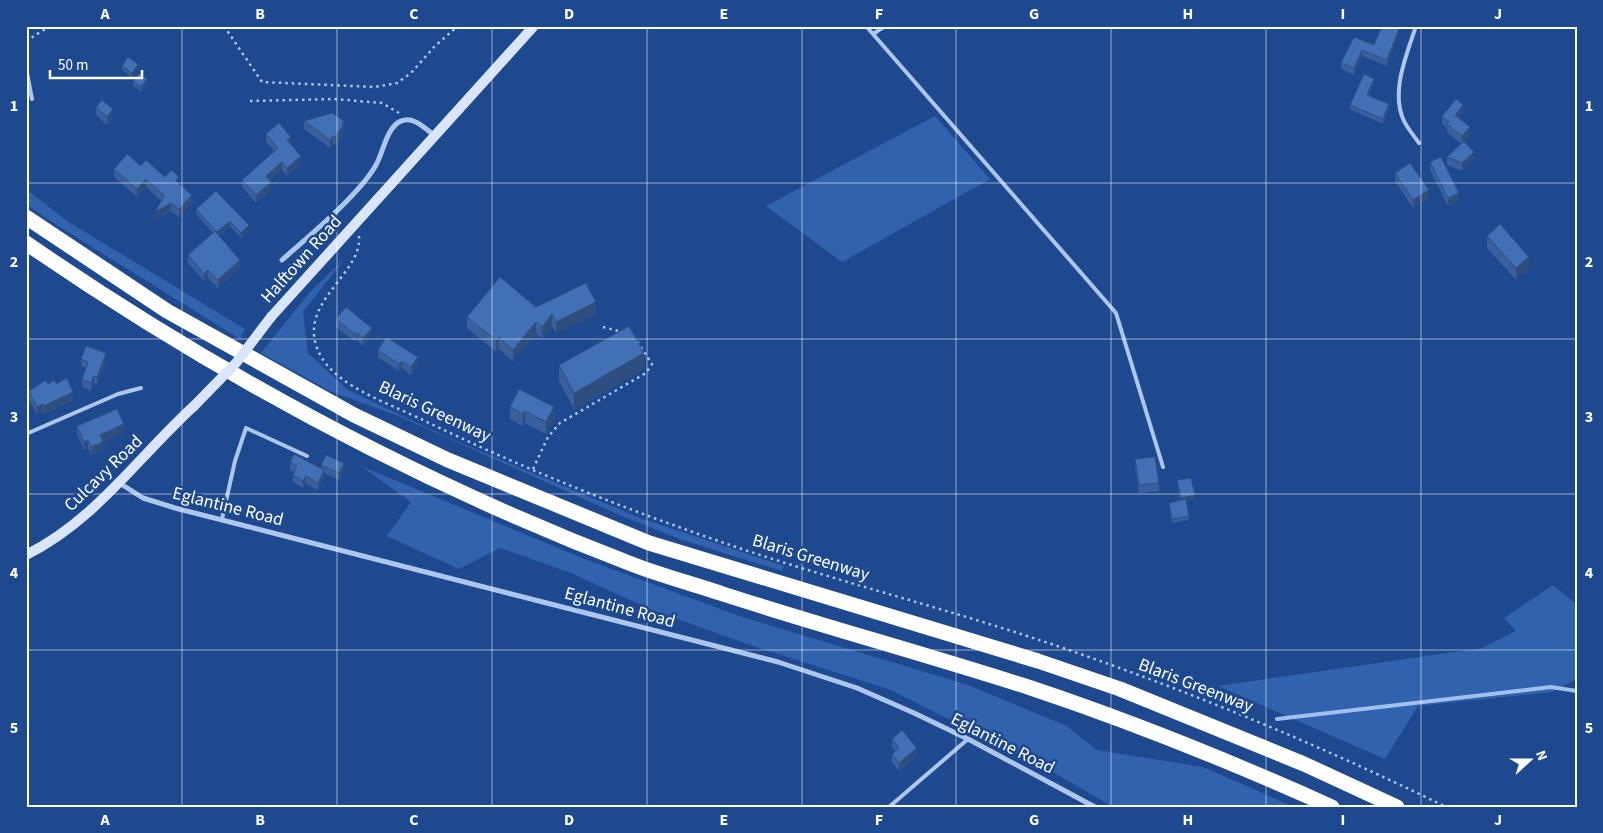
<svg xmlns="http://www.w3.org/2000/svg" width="1603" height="833" font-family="'Source Sans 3',sans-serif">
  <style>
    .green { fill: #3162ad }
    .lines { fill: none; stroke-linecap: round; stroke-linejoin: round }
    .stream { stroke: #a0c0ef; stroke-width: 4 }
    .path { stroke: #acc6ed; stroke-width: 2.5; stroke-dasharray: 2.5 4; stroke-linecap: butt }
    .lane { stroke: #acc6ed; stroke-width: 4 }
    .street { stroke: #acc6ed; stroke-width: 5 }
    .secondary { stroke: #d9e5fa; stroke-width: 10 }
    .highway { stroke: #fff; stroke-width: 15 }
    .secondary-bridge { stroke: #d9e5fa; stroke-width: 10 }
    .wall { fill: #39609c }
    .shaded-wall { fill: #2e4e7f }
    .building { fill: #4270b5; stroke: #2e4e7f }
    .grid { fill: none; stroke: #fff; stroke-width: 1; stroke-opacity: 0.55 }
    .labels { text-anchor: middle; stroke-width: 5; stroke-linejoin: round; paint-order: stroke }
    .street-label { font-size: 18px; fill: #fff; stroke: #1e498f }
    .neatline { fill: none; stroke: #fff; stroke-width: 2 }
    .grid-label { font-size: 16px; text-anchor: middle; font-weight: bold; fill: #fff }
  </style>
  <rect width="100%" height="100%" fill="#1e498f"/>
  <path class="green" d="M935 116 990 179 842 262 766 206Z
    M26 189 67 221 245 329 240 339 55 224 26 204Z
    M345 258 303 312 308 353 348 390 449 438 640 518 784 566 782 571 685 541 624 517 396 415 332 392 261 353 310 292Z
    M361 466 587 560 739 616 968 685 1067 726 1097 750 1203 767 1294 807H1113L1046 768 891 690 750 645 652 610 571 573 500 548 459 569 387 536 411 502Z
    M1553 585 1577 605V679L1552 692 1418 706 1385 759 1218 686 1482 648 1516 631 1504 618Z"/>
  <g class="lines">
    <path class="stream" d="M1277 719 1551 687 1577 691"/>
    <path class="path" d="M224 26 262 82 375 87 397 83 411 73 435 46 458 26
      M26 41 50 26
      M250 101 334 99 382 103 399 113
      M359 236C363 276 290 305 322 358 340 388 393 405 425 421 526 470 632 512 739 548 846 584 956 611 1063 648 1194 693 1322 746 1446 807
      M290 264 295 270 292 273 296 275
      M603 327 622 332
      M533 469 548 437 560 423 646 373 652 364 635 338"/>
    <path class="lane" d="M866 26 1116 313 1163 467
      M1416 26C1407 54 1390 92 1404 121 1408 129 1414 136 1419 143
      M873 34 885 26
      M26 68 32 99
      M26 434 118 394 141 388
      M222 519 235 461 246 428 307 456
      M889 807 968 739"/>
    <path class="street" d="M282 260C309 236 359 195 376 165 383 153 386 130 399 122 412 114 426 129 435 136
      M121 484 143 498 175 508 778 662 857 688 914 713 968 739 1095 807"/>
    <path class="secondary" d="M271 317 534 26
      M26 555C96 520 138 457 194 406"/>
    <path class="highway" d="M26 217 167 311 354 415 448 460 649 543 1038 661 1120 689 1304 764 1397 807
      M26 243C215 373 419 483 634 565 663 576 693 584 723 594 825 627 929 655 1031 688 1133 722 1234 763 1332 807"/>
    <path class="secondary-bridge" d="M194 406 236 363 271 317"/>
  </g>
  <path class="wall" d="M1399 35 1387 66 1362 56 1354 75 1341 69V63L1354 37 1374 45Z
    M122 66 138 68 132 77 122 70Z
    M133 82 147 83 141 91 133 86Z
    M1374 83 1369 95 1389 108 1383 124 1350 109V105Z
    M96 107 113 118 107 125 96 115Z
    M1463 113 1459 118 1470 135 1463 142 1474 160 1462 171 1447 165V157L1461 144 1447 132V128L1442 124V116Z
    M304 121H344L343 134 335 145 333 144 330 148 304 129Z
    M266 134 291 144 301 163 287 176 282 170 269 181 271 190 256 203 242 187V180L274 151 266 142Z
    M1430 162 1459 201 1448 206 1430 170Z
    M141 166 179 183 192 203 179 217 171 211 155 220 161 201 146 187 137 197 114 177V169Z
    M1395 173 1429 198 1413 208 1395 181Z
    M216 191 249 230 241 238 230 226 219 236 240 268 218 288 208 278 204 281 188 263V255L213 233 196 214V209Z
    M1487 236 1529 268 1516 280 1487 248Z
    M536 307 596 314 556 333 552 326 542 338 536 334 513 361 499 349 496 352 467 328V317Z
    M336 319 372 335 363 346 357 340 356 342 336 327Z
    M378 350 418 364 411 375 402 368 399 371 378 357Z
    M81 359 106 361 97 384 94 383 91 391 82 387V379L86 368 81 366Z
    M559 365 644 369 574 409 559 381Z
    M48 384H56L73 400 44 414 43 412 37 415 29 399V391Z
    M510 407 554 419 546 434 525 423 523 426 510 419Z
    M77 426 124 432 103 442V450L91 455 88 448 84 450 77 434Z
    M1135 459 1159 483V491L1139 493 1135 467Z
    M290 462 321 468V465L344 470 339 480 324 473V477L318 490 306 484 303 488 293 482V475L294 472 290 470Z
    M1177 480 1195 499 1186 501 1189 520 1172 523 1169 507V503L1180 500Z
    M892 739 917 756 899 771 892 762V754L895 751 892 747Z"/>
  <path class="shaded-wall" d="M1399 29V35L1387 66V60Z
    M1362 50V56L1354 75V68Z
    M138 64V68L132 77V73Z
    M147 79V83L141 91V87Z
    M1374 79V83L1367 99V95Z
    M1389 104V108L1383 124V119Z
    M1463 105V113L1455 123V115Z
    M113 109V118L107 125V117Z
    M344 121 343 134 335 145V137L341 125Z
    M1470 127V135L1462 144V136Z
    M333 136V144L330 148V140Z
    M291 137V144L287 140Z
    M1474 152V160L1462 171V163Z
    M301 156V163L287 176V168Z
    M282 162V170L266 184V176Z
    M146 179V187L137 197V189Z
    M271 182V190L256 203V195Z
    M1429 190V198L1413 208V200Z
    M1459 193V201L1448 206V198Z
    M192 195V203L179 217V209Z
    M171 203V211L155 220V212Z
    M230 221V226L217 237V232Z
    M249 225V230L241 238V233Z
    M1529 257V268L1516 280V268Z
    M240 260V268L218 288V280Z
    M208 270V278L204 281V274Z
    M596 302V314L556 333V322Z
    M552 314V326L542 338V327Z
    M536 322V334L513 361V350Z
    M372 328V335L363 346V338Z
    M357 333V340L356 342V335Z
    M499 337V349L496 352V340Z
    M106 353V361L97 384V377Z
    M644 353V369L574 409V393Z
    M418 357V364L411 375V367Z
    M402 361V368L399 371V364Z
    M94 376V383L91 391V383Z
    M73 392V400L44 414V406Z
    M43 404V412L37 415V407Z
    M554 407V419L546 434V422Z
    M525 411V423L523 426V414Z
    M124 424V432L103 442V450L91 455V447L100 435Z
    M88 440V448L84 450V442Z
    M344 463V470L339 480V473Z
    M324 470V477L318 490V483Z
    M306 476V484L303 488V481Z
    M1195 495V499L1181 502V498Z
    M917 748V756L899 771V763Z"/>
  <path class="building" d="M1382 26H1393L1399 29 1387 60 1362 50 1354 68 1341 63 1354 37 1374 45Z
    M128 57 138 64 132 73 122 66Z
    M139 73 147 79 141 87 133 82Z
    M1364 74 1374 79 1367 95 1389 104 1383 119 1350 105Z
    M1456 99 1463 105 1455 115 1470 127 1462 136 1447 124 1449 122 1442 116Z
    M102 100 113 109 107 117 96 107Z
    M332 113 344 121 341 125 343 126 335 137 333 136 330 140 304 121Z
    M279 123 291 137 287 140 301 156 287 168 282 162 266 176 271 182 256 195 242 180 278 148 266 134Z
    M1464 141 1474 152 1462 163 1447 157Z
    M127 154 141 166 146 160 165 177 171 170 179 177 176 181 192 195 179 209 171 203 155 212 164 196 146 179 137 189 114 169Z
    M1441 157 1459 193 1448 198 1430 162Z
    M1410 163 1429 190 1413 200 1395 173Z
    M216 191 249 225 241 233 230 221 217 232 196 209Z
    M1500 224 1529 257 1516 268 1487 236Z
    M215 231 240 260 218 280 208 270 204 274 188 255Z
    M500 277 536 307 586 283 596 302 556 322 552 314 542 327 536 322 513 350 499 337 496 340 467 317Z
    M346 307 372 328 363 338 357 333 356 335 336 319Z
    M629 326 644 353 574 393 559 365Z
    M386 337 418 357 411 367 402 361 399 364 378 350Z
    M86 346 106 353 97 377 94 376 91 383 82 379 88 362 81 359Z
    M67 378 73 392 44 406 43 404 37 407 29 391 46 380 48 384 55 380 56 384Z
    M519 389 554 407 546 422 525 411 523 414 510 407Z
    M117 409 124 424 100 435 103 442 91 447 88 440 84 442 77 426Z
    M294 454 324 470 318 483 306 476 303 481 293 475 297 466 290 462Z
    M326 455 344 463 339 473 321 465Z
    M1155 457 1159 483 1139 485 1135 459Z
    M1191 478 1195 495 1181 498 1177 480Z
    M1186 499 1189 516 1172 519 1169 503Z
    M902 730 917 748 899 763 892 754 899 748 892 739Z"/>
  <path class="grid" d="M182 26V807M337 26V807M492 26V807M647 26V807M802 26V807M956 26V807M1111 26V807M1266 26V807M1421 26V807M26 183H1577M26 339H1577M26 494H1577M26 650H1577"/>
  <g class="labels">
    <g class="street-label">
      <text transform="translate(301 259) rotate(-48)" y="6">Halftown Road</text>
      <text transform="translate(435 411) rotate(25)" y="6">Blaris Greenway</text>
      <text transform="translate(103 473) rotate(-44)" y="6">Culcavy Road</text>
      <text transform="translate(228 506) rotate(14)" y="6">Eglantine Road</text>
      <text transform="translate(811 557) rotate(17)" y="6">Blaris Greenway</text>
      <text transform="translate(620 607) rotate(15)" y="6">Eglantine Road</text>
      <text transform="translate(1196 685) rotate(21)" y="6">Blaris Greenway</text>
      <text transform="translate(1003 743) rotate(27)" y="6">Eglantine Road</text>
    </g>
  </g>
  <rect width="1603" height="833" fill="none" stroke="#1e498f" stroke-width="55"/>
  <g transform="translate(1530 760) rotate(69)" stroke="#1e498f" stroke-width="4" paint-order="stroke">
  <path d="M0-4L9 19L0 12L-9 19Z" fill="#ffffff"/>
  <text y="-8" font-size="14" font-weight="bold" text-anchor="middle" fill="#ffffff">N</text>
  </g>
  <path d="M50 70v8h92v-8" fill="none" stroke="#ffffff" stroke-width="2.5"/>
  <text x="58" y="70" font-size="15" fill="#ffffff" stroke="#1e498f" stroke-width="4" paint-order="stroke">50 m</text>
  <rect x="28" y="28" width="1548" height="778" class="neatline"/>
  <g class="grid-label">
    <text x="105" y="19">A</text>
    <text x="260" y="19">B</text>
    <text x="414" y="19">C</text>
    <text x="569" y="19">D</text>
    <text x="724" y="19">E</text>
    <text x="879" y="19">F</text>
    <text x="1034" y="19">G</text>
    <text x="1188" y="19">H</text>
    <text x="1343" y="19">I</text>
    <text x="1498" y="19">J</text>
    <text x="14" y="111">1</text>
    <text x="1589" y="111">1</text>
    <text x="14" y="267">2</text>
    <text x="1589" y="267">2</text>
    <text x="14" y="422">3</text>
    <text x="1589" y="422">3</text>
    <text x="14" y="578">4</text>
    <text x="1589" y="578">4</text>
    <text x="14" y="733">5</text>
    <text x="1589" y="733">5</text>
    <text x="105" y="825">A</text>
    <text x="260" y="825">B</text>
    <text x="414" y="825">C</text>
    <text x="569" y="825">D</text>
    <text x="724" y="825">E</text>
    <text x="879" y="825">F</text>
    <text x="1034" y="825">G</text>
    <text x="1188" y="825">H</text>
    <text x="1343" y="825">I</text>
    <text x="1498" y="825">J</text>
  </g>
</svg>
